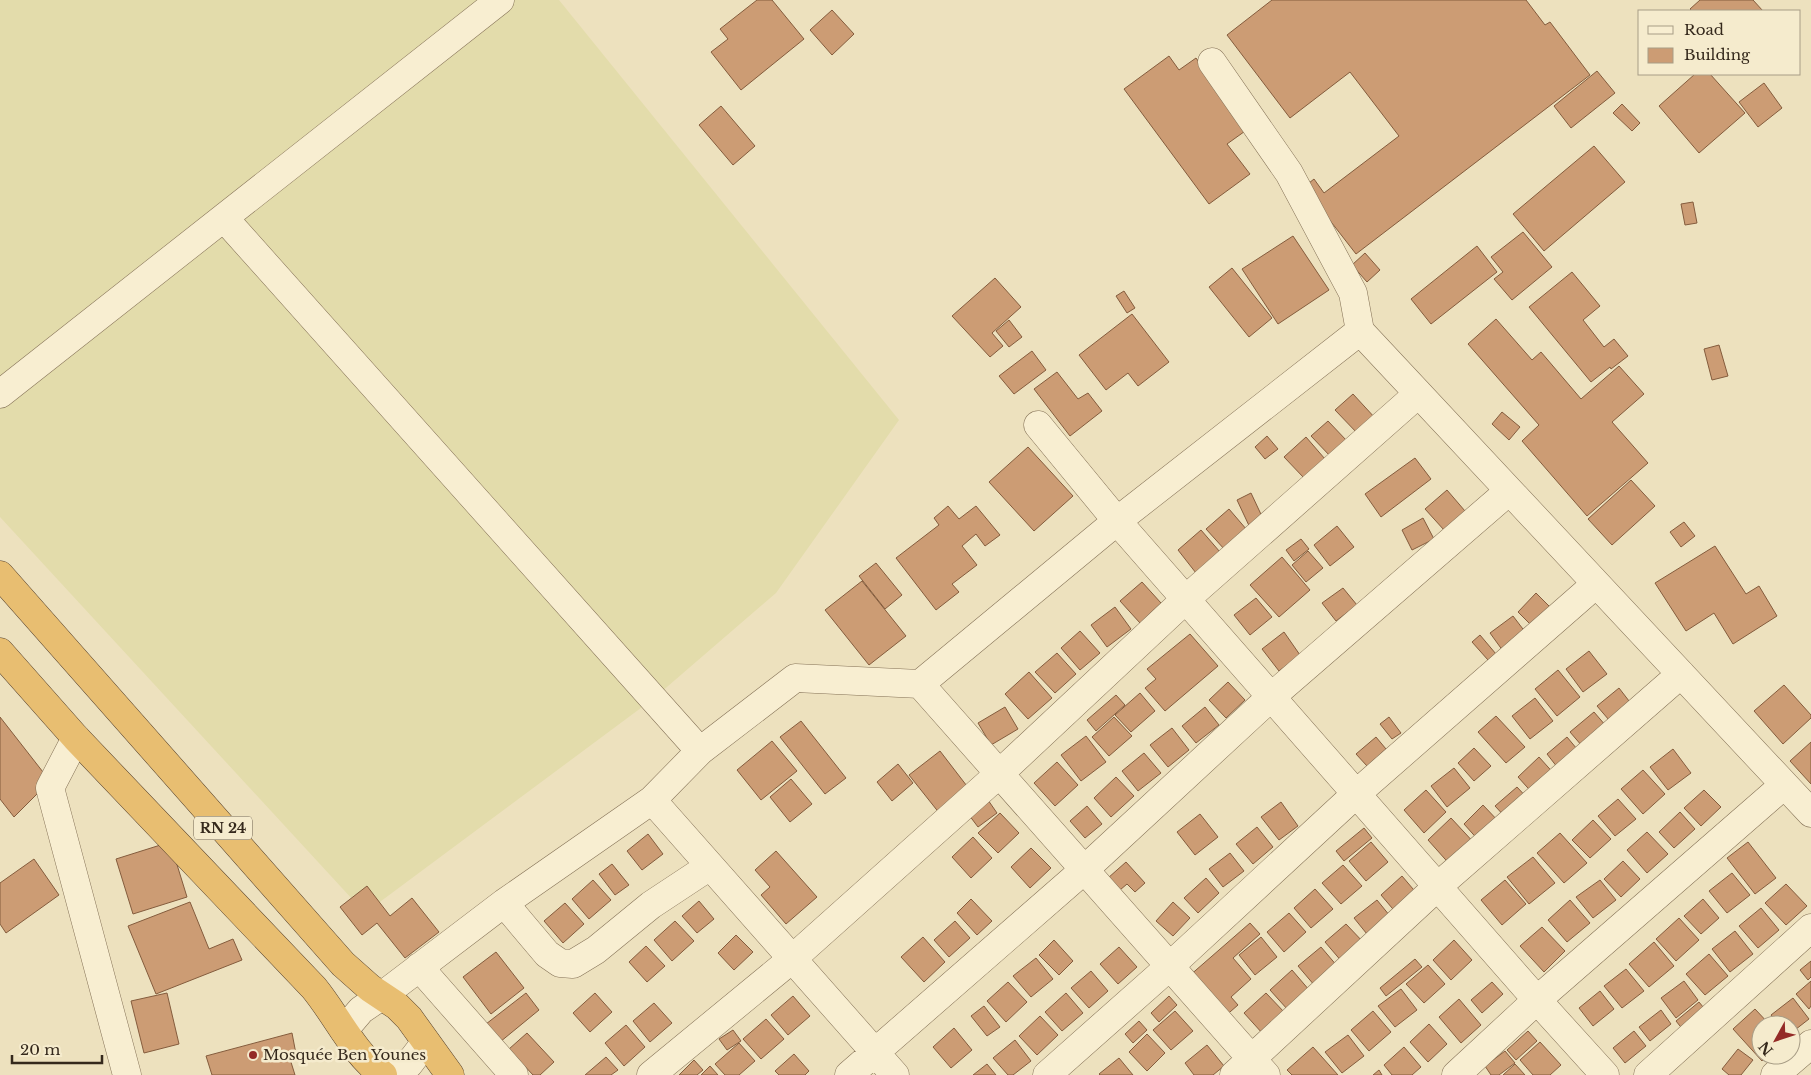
<svg xmlns="http://www.w3.org/2000/svg" width="1811" height="1075" font-family="'Libre Baskerville',serif">
  <style>
    .farmland { fill: #e3dcab }
    .building { fill: #cc9c74; stroke: #845c3d }
    .lines { fill: none; stroke-linecap: round; stroke-linejoin: round }
    .minor-casing { stroke: #857257; stroke-width: 29 }
    .trunk-casing { stroke: #533f2c; stroke-width: 29 }
    .minor { stroke: #f8eed1; stroke-width: 28 }
    .trunk { stroke: #e8be71; stroke-width: 28 }
    .poi-dot { fill: #942b27; stroke: #f5ebcd; stroke-width: 2 }
    .labels { text-anchor: middle; stroke-width: 5; stroke-linejoin: round; paint-order: stroke }
    .shield { fill: #f5ebcd; stroke: #6f6351; stroke-width: 1 }
    .shield-label { font-size: 14px; font-weight: bold; fill: #35291c }
    .poi-label { font-size: 15px; fill: #35291c; stroke: #f5ebcd; text-anchor: start }
  </style>
  <rect width="100%" height="100%" fill="#ede1be"/>
  <path class="farmland" d="M0 0H559L899 420 776 593 653 699 365 913 0 517Z"/>
  <path class="building" d="M757 0H772L804 39 741 90 711 52 728 39 720 29Z
    M1272 0H1526L1545 25 1550 22 1590 75 1356 254 1304 187 1314 179 1324 193 1399 136 1350 72 1290 118 1227 35Z
    M1700 0H1753L1763 11H1692L1690 9Z
    M832 10 854 34 832 55 810 30Z
    M1169 56 1179 70 1196 58 1248 129 1227 144 1250 174 1209 204 1124 89Z
    M1597 71 1615 93 1571 128 1554 106Z
    M1695 74H1710L1745 113 1699 153 1659 106Z
    M1764 83 1782 108 1758 127 1739 102Z
    M1622 104 1640 123 1632 131 1613 113Z
    M721 106 755 146 733 165 699 125Z
    M1594 146 1625 182 1544 251 1513 214Z
    M1693 202 1697 223 1685 225 1681 204Z
    M1523 232 1552 267 1512 300 1494 279 1503 272 1491 257Z
    M1293 236 1329 290 1278 324 1242 269Z
    M1477 246 1497 272 1431 324 1411 299Z
    M1365 253 1380 270 1367 282 1352 265Z
    M1232 268 1272 318 1249 337 1209 287Z
    M1572 272 1600 306 1583 320 1604 347 1614 339 1628 356 1611 369 1610 367 1591 382 1529 307Z
    M995 278 1021 307 992 333 1003 346 990 357 952 316Z
    M1124 291 1135 308 1127 313 1116 296Z
    M1132 314 1169 362 1138 386 1128 373 1106 390 1079 355Z
    M1496 319 1532 360 1541 352 1581 399 1619 366 1644 394 1612 422 1648 463 1587 516 1522 441 1539 425 1468 344Z
    M1009 320 1022 337 1009 347 996 331Z
    M1719 345 1728 376 1712 380 1704 349Z
    M1032 351 1046 370 1014 394 999 376Z
    M1057 372 1078 399 1088 393 1102 411 1070 436 1034 389Z
    M1353 394 1376 419 1359 435 1335 410Z
    M1502 412 1520 427 1509 440 1492 424Z
    M1328 421 1347 441 1331 457 1311 436Z
    M1267 436 1278 449 1265 459 1255 447Z
    M1306 437 1325 459 1304 478 1284 457Z
    M1028 447 1073 496 1034 531 989 482Z
    M1415 458 1431 479 1381 517 1365 494Z
    M1631 480 1655 506 1612 545 1588 519Z
    M1447 490 1465 511 1444 530 1425 509Z
    M1251 493 1266 525 1252 532 1237 500Z
    M948 506 959 519 976 506 1000 535 985 546 976 534 962 546 977 565 952 584 959 592 936 610 896 558 939 525 934 518Z
    M1229 509 1247 530 1225 550 1206 529Z
    M1423 518 1434 539 1412 550 1402 530Z
    M1684 522 1695 536 1681 547 1670 532Z
    M1337 526 1354 547 1330 566 1314 545Z
    M1201 530 1220 552 1196 573 1178 550Z
    M1301 539 1309 549 1294 561 1286 550Z
    M1715 546 1746 594 1759 586 1777 616 1733 644 1714 613 1686 631 1655 583Z
    M1308 551 1323 568 1306 582 1292 565Z
    M1282 557 1310 590 1279 617 1250 585Z
    M876 563 902 595 885 609 859 576Z
    M862 581 906 636 869 665 825 610Z
    M1142 582 1161 603 1140 623 1120 601Z
    M1343 588 1357 605 1336 621 1322 603Z
    M1536 593 1550 607 1532 626 1518 612Z
    M1256 598 1272 617 1250 635 1234 615Z
    M1115 607 1131 629 1107 647 1091 625Z
    M1513 616 1526 633 1503 651 1490 633Z
    M1080 631 1100 653 1080 670 1061 648Z
    M1284 632 1300 655 1279 671 1262 649Z
    M1190 634 1218 666 1165 711 1145 688 1156 679 1147 669Z
    M1480 635 1496 654 1488 660 1472 642Z
    M1589 651 1607 674 1583 692 1566 669Z
    M1057 653 1076 674 1055 693 1035 672Z
    M1558 670 1580 697 1557 716 1535 689Z
    M1029 672 1052 698 1028 719 1005 694Z
    M1228 682 1245 700 1226 718 1209 700Z
    M1784 685 1811 715V718L1783 744 1754 711Z
    M1619 688 1636 710 1615 727 1597 706Z
    M1140 693 1155 711 1131 732 1115 715Z
    M1116 695 1125 705 1096 731 1087 720Z
    M1535 698 1553 721 1530 739 1512 716Z
    M1005 707 1018 729 991 745 978 723Z
    M1205 707 1219 725 1196 743 1182 726Z
    M1594 712 1612 733 1588 753 1570 732Z
    M1496 716 1525 747 1506 763 1478 732Z
    M0 717 50 781 14 817 0 799Z
    M1114 717 1132 736 1109 756 1092 737Z
    M1389 717 1401 733 1392 739 1380 724Z
    M801 721 846 778 825 794 780 737Z
    M1172 728 1189 750 1168 767 1150 745Z
    M1086 736 1106 762 1081 781 1061 755Z
    M1376 737 1386 749 1367 766 1356 754Z
    M1567 737 1582 755 1561 772 1547 754Z
    M772 741 797 771 761 800 737 770Z
    M1811 742V784L1790 761Z
    M1474 748 1491 766 1474 781 1458 763Z
    M1673 749 1691 773 1668 790 1650 767Z
    M940 751 970 790 940 814 909 775Z
    M1144 753 1161 773 1138 791 1122 771Z
    M1539 757 1557 777 1536 797 1518 777Z
    M1057 762 1078 785 1055 806 1034 783Z
    M898 764 913 783 892 801 877 782Z
    M1454 768 1470 788 1447 807 1431 786Z
    M1643 770 1665 794 1643 814 1621 789Z
    M1116 777 1134 796 1111 817 1094 798Z
    M791 779 812 804 790 822 770 797Z
    M1517 787 1530 801 1508 820 1495 806Z
    M1426 790 1446 812 1424 833 1404 810Z
    M1704 790 1721 807 1701 826 1684 808Z
    M1618 799 1636 819 1615 836 1598 816Z
    M988 800 997 813 978 827 969 815Z
    M1281 802 1298 826 1279 840 1261 817Z
    M1483 805 1501 824 1481 843 1464 824Z
    M1087 806 1102 824 1085 838 1070 821Z
    M1680 812 1695 829 1674 848 1659 832Z
    M1000 813 1019 833 998 853 978 833Z
    M1200 814 1218 837 1195 855 1177 832Z
    M1451 818 1477 846 1453 868 1428 840Z
    M1593 820 1611 839 1590 858 1572 840Z
    M1257 827 1273 847 1253 864 1236 844Z
    M1364 828 1372 838 1344 861 1336 851Z
    M1647 832 1668 854 1647 873 1627 850Z
    M1560 833 1587 863 1564 883 1537 853Z
    M648 834 663 854 642 870 627 851Z
    M973 837 992 858 971 878 952 857Z
    M170 842 187 897 133 914 116 859Z
    M1371 842 1388 862 1366 881 1349 861Z
    M1748 842 1776 878 1755 894 1727 858Z
    M1031 848 1051 868 1030 888 1011 867Z
    M776 851 817 897 786 924 761 895 770 887 755 870Z
    M1230 853 1244 871 1223 887 1209 869Z
    M1533 857 1555 883 1529 904 1507 877Z
    M34 859 59 895 6 933 0 924V883Z
    M1623 861 1640 879 1621 897 1604 879Z
    M1126 862 1145 883 1135 892 1127 884 1120 890 1108 878Z
    M612 864 629 885 615 895 599 874Z
    M1343 865 1362 886 1341 904 1322 883Z
    M1732 873 1750 895 1727 913 1709 891Z
    M1402 876 1419 896 1398 915 1381 895Z
    M1206 878 1219 893 1198 913 1184 898Z
    M593 880 611 900 589 919 572 899Z
    M1505 880 1526 904 1502 925 1481 900Z
    M1600 880 1616 900 1593 918 1576 897Z
    M1786 884 1807 906 1786 925 1765 903Z
    M367 886 390 916 412 898 439 932 405 958 377 923 362 935 340 907Z
    M1315 889 1333 909 1311 928 1294 908Z
    M971 899 992 921 977 935 957 913Z
    M1703 899 1719 918 1701 934 1684 916Z
    M1377 900 1394 921 1371 939 1354 918Z
    M1570 900 1590 923 1567 942 1548 920Z
    M699 901 714 919 697 933 682 916Z
    M190 902 209 949 233 939 242 960 156 994 128 926Z
    M1173 902 1190 918 1173 936 1156 921Z
    M565 903 584 924 563 943 544 921Z
    M1761 908 1779 930 1758 948 1739 926Z
    M1289 913 1306 932 1284 952 1267 932Z
    M1679 918 1699 940 1676 961 1656 939Z
    M675 921 694 941 672 961 654 940Z
    M955 921 970 938 949 957 934 940Z
    M1250 923 1260 934 1233 958 1251 979 1231 997 1238 1005 1223 1018 1188 977Z
    M1346 924 1365 944 1343 963 1325 942Z
    M1542 927 1565 951 1544 972 1520 946Z
    M1735 931 1753 954 1730 972 1712 949Z
    M736 935 753 952 734 970 718 953Z
    M923 937 945 962 924 982 901 957Z
    M1261 937 1277 957 1255 975 1239 955Z
    M1054 940 1073 961 1059 975 1039 955Z
    M1454 940 1472 960 1451 980 1433 960Z
    M1654 942 1674 966 1649 987 1629 964Z
    M646 946 665 966 647 982 629 962Z
    M1119 947 1137 967 1118 984 1100 964Z
    M1321 947 1338 967 1315 986 1298 966Z
    M496 952 524 988 491 1014 463 977Z
    M1709 954 1728 976 1705 995 1686 974Z
    M1036 958 1053 979 1031 997 1013 976Z
    M1415 959 1422 967 1386 996 1380 988Z
    M1811 961V977L1808 980 1800 970Z
    M1428 965 1445 984 1424 1003 1406 984Z
    M1626 969 1644 991 1622 1008 1604 986Z
    M1292 970 1310 991 1288 1010 1270 990Z
    M1091 971 1108 991 1089 1008 1071 988Z
    M1684 981 1698 1000 1676 1018 1661 998Z
    M1811 981V1006L1809 1009 1796 994Z
    M1008 982 1027 1002 1006 1022 987 1001Z
    M1492 982 1503 994 1482 1013 1471 1000Z
    M1401 989 1417 1010 1395 1027 1378 1006Z
    M1600 991 1614 1009 1593 1026 1579 1008Z
    M167 993 179 1044 144 1053 131 1001Z
    M526 993 539 1010 500 1042 486 1024Z
    M595 993 612 1012 590 1032 573 1013Z
    M1066 993 1083 1013 1062 1031 1045 1012Z
    M1266 993 1285 1013 1263 1034 1244 1013Z
    M793 996 810 1016 788 1035 771 1015Z
    M1169 996 1177 1005 1159 1022 1151 1013Z
    M1793 998 1809 1019 1791 1033V1025H1778L1771 1015Z
    M1459 999 1481 1025 1461 1043 1439 1017Z
    M1699 1002 1708 1013 1684 1031 1676 1021Z
    M654 1003 672 1023 650 1042 633 1021Z
    M984 1006 1000 1027 987 1036 971 1016Z
    M1755 1009 1770 1025H1761V1055H1768L1762 1061 1733 1029Z
    M1661 1010 1671 1024 1650 1041 1639 1027Z
    M1175 1011 1193 1031 1171 1050 1153 1030Z
    M1373 1011 1391 1032 1369 1051 1351 1030Z
    M1040 1016 1058 1035 1037 1055 1019 1036Z
    M766 1019 784 1039 761 1059 743 1039Z
    M1139 1021 1147 1030 1133 1043 1125 1034Z
    M1429 1024 1447 1044 1428 1062 1410 1042Z
    M626 1025 645 1047 624 1066 605 1043Z
    M954 1028 972 1050 951 1068 933 1047Z
    M733 1030 741 1041 727 1050 719 1039Z
    M1528 1031 1537 1041 1516 1060 1507 1050Z
    M1634 1031 1646 1046 1625 1063 1613 1048Z
    M292 1033 296 1054 290 1059 295 1075H212L206 1056Z
    M527 1033 554 1062 540 1075H533L509 1049Z
    M1147 1034 1165 1053 1147 1071 1129 1052Z
    M1348 1035 1364 1056 1342 1073 1325 1052Z
    M1015 1040 1031 1061 1013 1075H1008L993 1058Z
    M1540 1042 1561 1065 1550 1075H1533L1520 1060Z
    M739 1043 755 1061 739 1075H725L715 1064Z
    M1207 1045 1224 1066 1213 1075H1194L1185 1063Z
    M1313 1047 1338 1075H1292L1287 1070Z
    M1404 1047 1421 1067 1412 1075H1392L1384 1065Z
    M1738 1049 1753 1060 1741 1075H1729L1722 1069Z
    M1505 1051 1515 1063 1499 1075H1491L1485 1066Z
    M794 1054 809 1071 805 1075H779L775 1071Z
    M606 1057 618 1070 611 1075H585Z
    M1119 1058 1133 1075H1100L1099 1074Z
    M694 1060 703 1070 697 1075H679Z
    M987 1064 996 1075H973Z
    M1515 1064 1525 1075H1503Z
    M710 1066 718 1075H701Z
    M1379 1070 1382 1075H1373Z"/>
  <g class="lines">
    <defs>
      <path id="minor" d="M1212 62 1289 173 1353 293 1360 331
        M224 218 700 751
        M0 394 500 0
        M1038 425 1117 521 1537 1000 1605 1075
        M920 684 1266 1075
        M76 738 50 788 127 1075
        M652 800 895 1075
        M504 903 547 954 560 963 573 964 596 950 651 905 710 866
        M419 967 514 1075
        M344 1030 361 1010 383 995 504 903 652 800 700 751 795 678 920 684 1117 521 1360 331 1811 813
        M393 1075 409 1064 425 1043
        M651 1075 792 959 999 774 1186 599 1418 394
        M849 1075 1084 870 1271 697 1509 491
        M1047 1075 1170 966 1356 794 1596 584
        M1234 1075 1437 887 1681 674
        M1456 1075 1537 1000 1784 785
        M1648 1075 1811 928
        M1775 1075 1811 1044"/>
      <path id="trunk" d="M0 575 343 964 370 988 397 1006 409 1018 450 1075
        M0 652 76 738 314 988C337 1016 353 1053 383 1075"/>
    </defs>
    <use href="#minor" class="minor-casing"/>
    <use href="#trunk" class="trunk-casing"/>
    <use href="#minor" class="minor"/>
    <use href="#trunk" class="trunk"/>
  </g>
  <circle class="poi-dot" cx="253" cy="1055" r="5"/>
  <g class="labels">
    <rect class="shield" x="194" y="816.5" width="58" height="23" rx="4"/>
    <g class="shield-label">
      <text x="223" y="833">RN 24</text>
    </g>
    <g class="poi-label">
      <text x="263" y="1060">Mosquée Ben Younes</text>
    </g>
  </g>
  <rect x="1638" y="10" width="162" height="65" fill="#f5ebcd" stroke="#a89d86"/>
  <rect x="1648" y="26" width="25" height="8" fill="#f8eed1" stroke="#a89d86"/>
  <text x="1684" y="35" font-size="15" fill="#35291c">Road</text>
  <rect x="1648" y="48" width="25" height="15" fill="#cc9c74" stroke="#a89d86"/>
  <text x="1684" y="60" font-size="15" fill="#35291c">Building</text>
  <g transform="translate(1776 1040) rotate(230)"><circle r="24" fill="#f5ebcd" stroke="#a89d86"/>
  <path d="M0-4L9 19L0 12L-9 19Z" fill="#942b27"/>
  <text y="-8" font-size="14" font-weight="bold" text-anchor="middle" fill="#35291c">N</text>
  </g>
  <path d="M12 1055v8h90v-8" fill="none" stroke="#35291c" stroke-width="2.5"/>
  <text x="20" y="1055" font-size="15" fill="#35291c" stroke="#f5ebcd" stroke-width="4" paint-order="stroke">20 m</text>
</svg>
